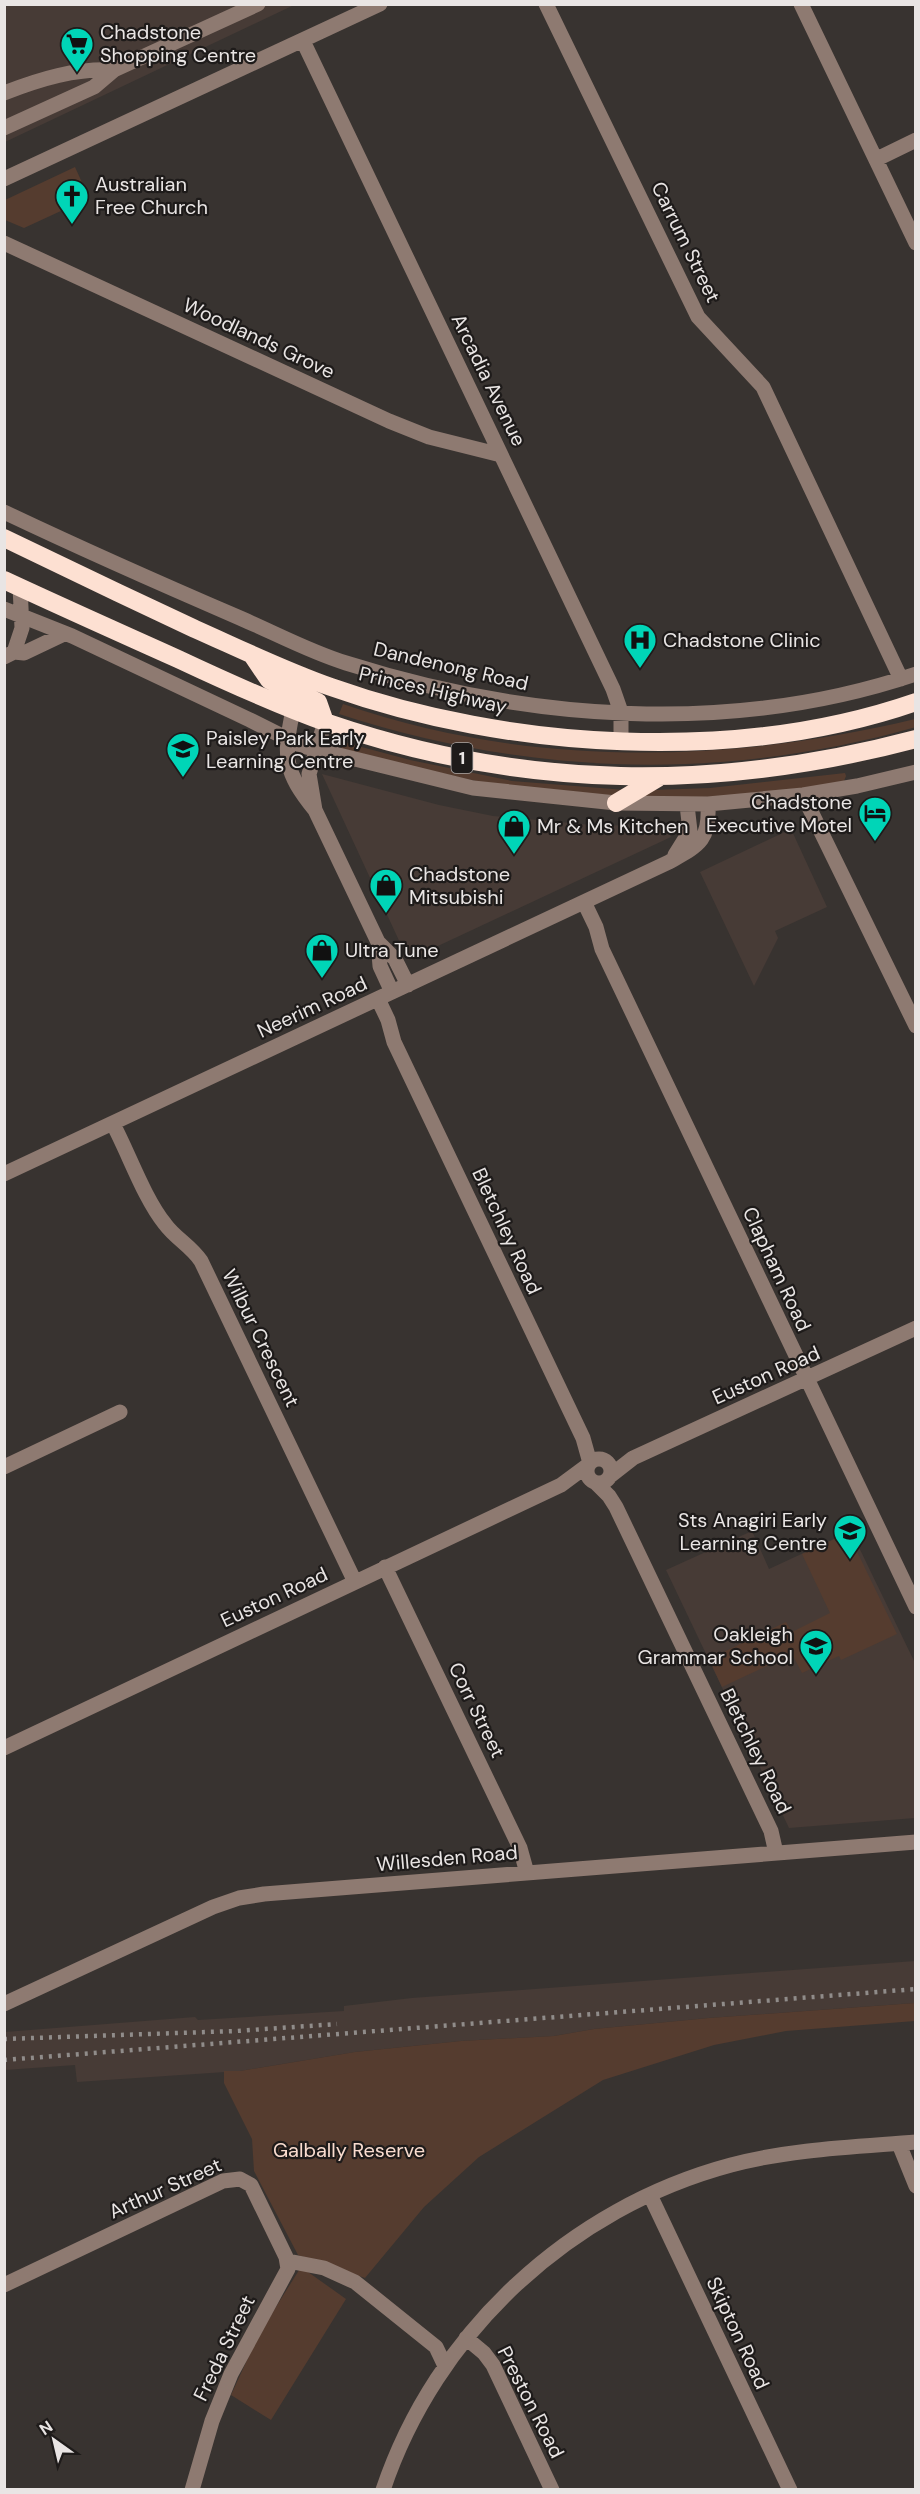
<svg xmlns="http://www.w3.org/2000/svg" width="920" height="2494" font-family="'DM Sans',sans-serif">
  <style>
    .built { fill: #473b36 }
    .green { fill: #553c2f }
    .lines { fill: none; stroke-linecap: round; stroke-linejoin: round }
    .minor { stroke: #8e7a71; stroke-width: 15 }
    .highway { stroke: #fde0d2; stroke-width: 18 }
    .rail { stroke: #908c8a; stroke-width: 4.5; stroke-dasharray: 3 6; stroke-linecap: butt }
    .labels { text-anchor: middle; stroke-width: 4.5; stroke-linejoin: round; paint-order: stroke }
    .shield { fill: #1e1b1a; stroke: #aca8a7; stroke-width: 1.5 }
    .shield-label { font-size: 18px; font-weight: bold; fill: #e9e5e4 }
    .poi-label { font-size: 20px; fill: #e9e5e4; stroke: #1e1b1a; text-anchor: start }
    .street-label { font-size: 20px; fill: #e9e5e4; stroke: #1e1b1a }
    .park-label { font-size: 20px; fill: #f9dccf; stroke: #1e1b1a }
  </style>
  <rect width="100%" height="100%" fill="#383330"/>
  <path class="built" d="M5 5H294L5 142Z
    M322 774 439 805 493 816 592 825 666 826 671 837 408 960Z
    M791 829 827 907 775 931 778 938 754 986 700 872Z
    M752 1531 769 1569 851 1531 915 1663V1818L789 1828 666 1570Z
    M915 1961V2003L709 2018 594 2029 554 2036 461 2041 355 2052 240 2071 77 2082 75 2065 5 2070V2032L195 2017 198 2020 344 2011V2006L412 1998Z"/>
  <path class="green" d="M75 167 89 198 24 228 5 220V200Z
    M343 704C527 768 728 764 915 719L916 727C722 782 530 776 339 714Z
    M343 742 410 760 512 781 625 790 613 796 494 785 341 751Z
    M845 773 846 776 844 781 787 791 709 797H641L654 790 710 788Z
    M848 1533 897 1634 841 1660 839 1656 802 1673 792 1654 722 1687 709 1659 786 1622 792 1632 830 1613 802 1554Z
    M915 2003V2021L786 2031 714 2045 603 2080 479 2157 424 2207 365 2278 298 2255 254 2171 252 2139 224 2083V2071H240L355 2052 461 2041 554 2036 594 2029 709 2018Z
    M301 2267 346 2299 271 2420 231 2395 259 2334Z"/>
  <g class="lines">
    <path class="minor" d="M546 4 698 317 763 387 901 679
      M801 4 916 243
      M303 41 613 689 621 712V741
      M4 93C40 79 76 68 114 70
      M4 128 94 87 114 70 258 4
      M877 159 916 140
      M4 179 380 4
      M4 243 389 421 429 437 501 455
      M4 512C82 549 161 584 240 618 275 633 310 652 346 663 529 721 732 736 916 674
      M4 609 72 636 250 720 302 746 473 788 616 803 708 804 803 795 857 786 916 772
      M14 652 22 628 20 587
      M4 657 14 652 24 653 64 634
      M293 710C283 757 284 772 315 810L378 942 380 966 392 992
      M803 795 916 1026
      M315 810 309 774 325 722
      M675 855 690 831 687 805
      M584 902 596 927 602 949 916 1607
      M378 942 395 959 408 985
      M378 999 388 1020 394 1042 583 1438 590 1463
      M113 1124C129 1154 144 1198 165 1224 175 1238 191 1246 201 1261L355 1582
      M4 1174 669 862C699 845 710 841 708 804
      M587 1471a12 12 0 1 1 24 0a12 12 0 1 1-24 0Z
      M4 1467 120 1412
      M610 1476 633 1458 916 1328
      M597 1484 609 1496 616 1507 771 1831 776 1853
      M385 1567 520 1848 527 1873
      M4 1748 561 1485 588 1465
      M4 2004 213 1907 239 1898 264 1894 916 1842
      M899 2144 916 2186
      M650 2195 790 2490
      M288 2261 324 2268 355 2282 436 2347 445 2366
      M4 2285 223 2181 240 2179 251 2185 286 2257 288 2269 231 2374 212 2421 192 2490
      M466 2338 484 2353 493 2365 552 2490
      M383 2490C436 2332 570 2208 731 2165 791 2149 854 2147 916 2142"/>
    <path class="highway" d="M4 538C68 569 131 599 195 629 240 649 285 671 331 687 508 750 737 764 916 702
      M4 580C62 607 120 633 178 659 227 682 277 705 328 723 524 790 716 792 916 739
      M252 655 269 680 318 702 325 722
      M616 803 658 778"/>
    <path class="rail" d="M4 2039 236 2031 337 2024
      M4 2060 916 1989"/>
  </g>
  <defs>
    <symbol id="supermarket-pin" viewBox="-11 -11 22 30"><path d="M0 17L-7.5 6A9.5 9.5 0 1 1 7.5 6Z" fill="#00d5b7" stroke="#1e1b1a"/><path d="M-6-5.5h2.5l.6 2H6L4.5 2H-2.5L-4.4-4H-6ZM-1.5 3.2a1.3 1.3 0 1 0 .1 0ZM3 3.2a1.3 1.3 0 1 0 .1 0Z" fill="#111"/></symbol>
    <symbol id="church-pin" viewBox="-11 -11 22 30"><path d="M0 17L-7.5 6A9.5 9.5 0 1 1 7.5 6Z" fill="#00d5b7" stroke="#1e1b1a"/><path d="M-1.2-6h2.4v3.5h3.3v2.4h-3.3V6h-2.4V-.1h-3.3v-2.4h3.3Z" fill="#111"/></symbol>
    <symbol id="hospital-pin" viewBox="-11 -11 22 30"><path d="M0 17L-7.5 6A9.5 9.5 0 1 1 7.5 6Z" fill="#00d5b7" stroke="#1e1b1a"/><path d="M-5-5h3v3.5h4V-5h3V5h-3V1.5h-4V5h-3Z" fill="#111"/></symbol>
    <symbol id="school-pin" viewBox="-11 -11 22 30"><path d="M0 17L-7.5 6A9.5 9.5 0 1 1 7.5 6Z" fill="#00d5b7" stroke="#1e1b1a"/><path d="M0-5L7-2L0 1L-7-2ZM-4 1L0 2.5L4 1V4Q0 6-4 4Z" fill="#111"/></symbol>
    <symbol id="hotel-pin" viewBox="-11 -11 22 30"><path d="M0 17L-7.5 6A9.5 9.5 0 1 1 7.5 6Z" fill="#00d5b7" stroke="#1e1b1a"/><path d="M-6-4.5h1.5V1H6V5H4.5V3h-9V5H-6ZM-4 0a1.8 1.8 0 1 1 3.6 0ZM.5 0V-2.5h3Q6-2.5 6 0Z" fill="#111"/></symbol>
    <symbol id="shop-pin" viewBox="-11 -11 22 30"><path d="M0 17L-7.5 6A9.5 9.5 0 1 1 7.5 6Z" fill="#00d5b7" stroke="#1e1b1a"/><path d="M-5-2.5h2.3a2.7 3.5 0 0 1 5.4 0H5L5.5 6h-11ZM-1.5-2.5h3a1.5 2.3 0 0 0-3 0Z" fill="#111"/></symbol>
  </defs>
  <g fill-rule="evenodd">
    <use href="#supermarket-pin" x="58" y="25" width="38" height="52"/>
    <use href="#church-pin" x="53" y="177" width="38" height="52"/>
    <use href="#hospital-pin" x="621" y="621" width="38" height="52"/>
    <use href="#school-pin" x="164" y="730" width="38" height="52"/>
    <use href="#hotel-pin" x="856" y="794" width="38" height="52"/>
    <use href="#shop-pin" x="495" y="807" width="38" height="52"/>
    <use href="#shop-pin" x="367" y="866" width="38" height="52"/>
    <use href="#shop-pin" x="303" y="931" width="38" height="52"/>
    <use href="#school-pin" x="831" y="1512" width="38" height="52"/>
    <use href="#school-pin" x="797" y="1627" width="38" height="52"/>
  </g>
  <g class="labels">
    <rect class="shield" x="451.5" y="743" width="21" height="30" rx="4.5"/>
    <g class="shield-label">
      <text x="462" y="764">1</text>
    </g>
    <g class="poi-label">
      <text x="100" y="39">Chadstone<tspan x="100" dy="23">Shopping Centre</tspan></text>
      <text x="95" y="191">Australian<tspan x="95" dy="23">Free Church</tspan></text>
      <text x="663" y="647">Chadstone Clinic</text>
      <text x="206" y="745">Paisley Park Early<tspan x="206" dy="23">Learning Centre</tspan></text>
      <text x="852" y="809" text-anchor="end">Chadstone<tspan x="852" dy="23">Executive Motel</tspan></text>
      <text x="537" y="833">Mr &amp; Ms Kitchen</text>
      <text x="409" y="881">Chadstone<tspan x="409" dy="23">Mitsubishi</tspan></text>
      <text x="345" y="957">Ultra Tune</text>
      <text x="827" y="1527" text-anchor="end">Sts Anagiri Early<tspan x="827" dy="23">Learning Centre</tspan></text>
      <text x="793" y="1641" text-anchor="end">Oakleigh<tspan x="793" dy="23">Grammar School</tspan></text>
    </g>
    <g class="street-label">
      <text transform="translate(686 242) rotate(64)" y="7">Carrum Street</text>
      <text transform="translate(259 338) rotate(25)" y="7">Woodlands Grove</text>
      <text transform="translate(489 380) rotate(64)" y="7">Arcadia Avenue</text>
      <text transform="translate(451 666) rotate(13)" y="7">Dandenong Road</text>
      <text transform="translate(433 690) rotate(13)" y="7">Princes Highway</text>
      <text transform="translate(312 1007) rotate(-25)" y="7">Neerim Road</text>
      <text transform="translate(507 1231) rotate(65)" y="7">Bletchley Road</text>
      <text transform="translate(777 1269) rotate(65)" y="7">Clapham Road</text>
      <text transform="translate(261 1338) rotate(64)" y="7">Wilbur Crescent</text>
      <text transform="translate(766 1375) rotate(-24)" y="7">Euston Road</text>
      <text transform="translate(274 1597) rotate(-25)" y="7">Euston Road</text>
      <text transform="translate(477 1710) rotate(64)" y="7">Corr Street</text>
      <text transform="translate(756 1751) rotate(64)" y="7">Bletchley Road</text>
      <text transform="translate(447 1858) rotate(-5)" y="7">Willesden Road</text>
      <text transform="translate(165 2188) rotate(-24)" y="7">Arthur Street</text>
      <text transform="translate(738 2333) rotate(65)" y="7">Skipton Road</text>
      <text transform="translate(224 2348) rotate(-64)" y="7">Freda Street</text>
      <text transform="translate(531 2402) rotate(63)" y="7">Preston Road</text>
    </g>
    <g class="park-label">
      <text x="349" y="2157">Galbally Reserve</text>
    </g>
  </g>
  <rect width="920" height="2494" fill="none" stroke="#e9e5e4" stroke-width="12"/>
  <g transform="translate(54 2440) rotate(326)" stroke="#1e1b1a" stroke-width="4.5" paint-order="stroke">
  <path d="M0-4.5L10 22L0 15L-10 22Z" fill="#e9e5e4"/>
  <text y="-9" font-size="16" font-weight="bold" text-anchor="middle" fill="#e9e5e4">N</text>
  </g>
</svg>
